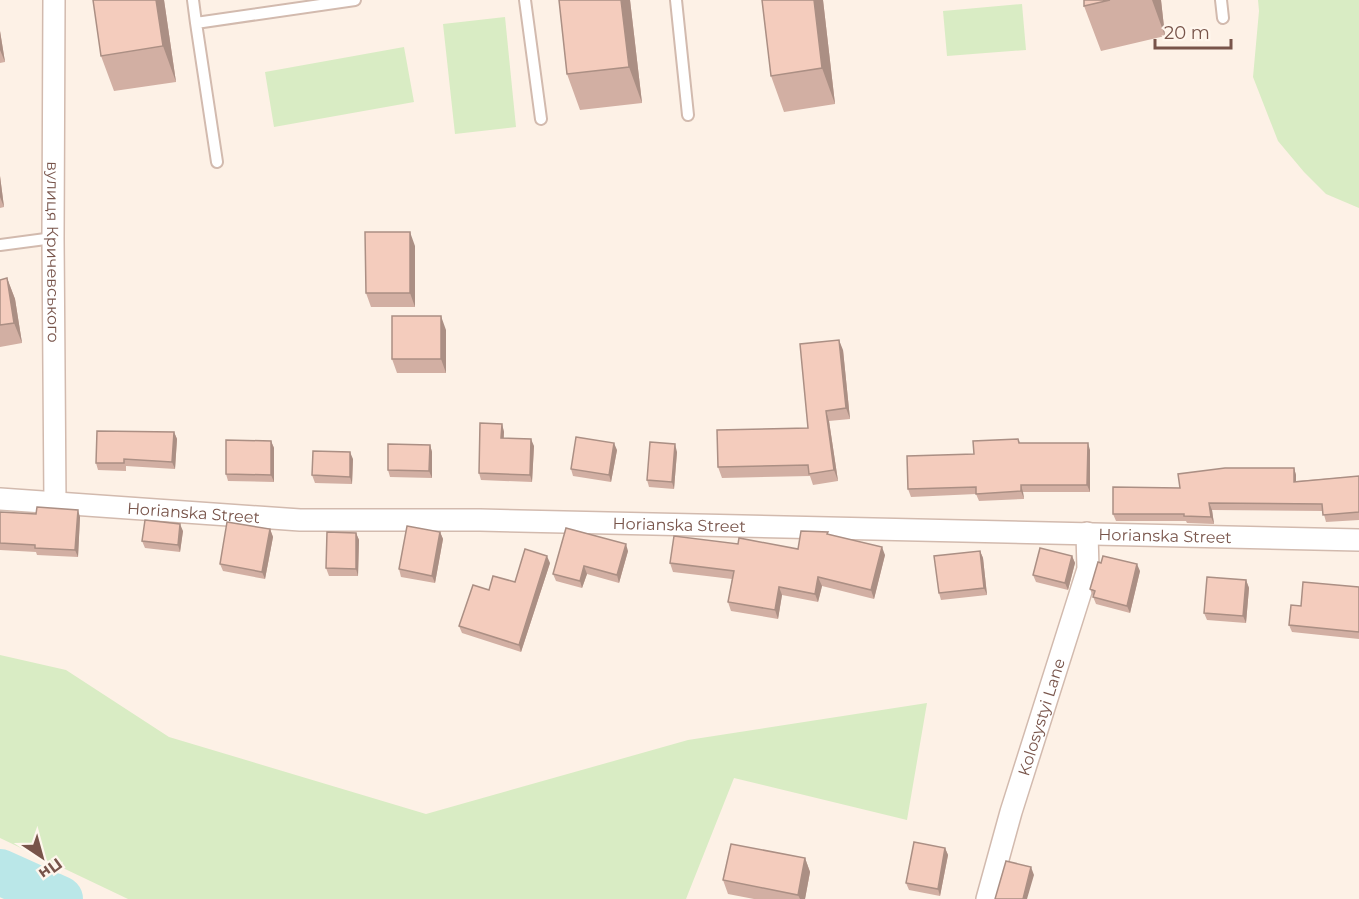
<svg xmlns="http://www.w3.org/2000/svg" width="1359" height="899" font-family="Montserrat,sans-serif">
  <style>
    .green { fill: #d9ecc4 }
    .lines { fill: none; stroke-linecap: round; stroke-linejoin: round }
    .river { stroke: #bae7e8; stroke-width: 46 }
    .lane-casing { stroke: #d2baae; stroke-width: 14 }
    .street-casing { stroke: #d2baae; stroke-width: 24 }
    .lane { stroke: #fff; stroke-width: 10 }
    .street { stroke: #fff; stroke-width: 21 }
    .wall { fill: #d2afa3 }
    .shaded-wall { fill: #ab8f84 }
    .building { fill: #f4ccbd; stroke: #ab8f84; stroke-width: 1.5 }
    .labels { text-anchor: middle; stroke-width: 5; stroke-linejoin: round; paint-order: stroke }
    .street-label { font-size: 16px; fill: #78544a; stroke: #fff6ed }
  </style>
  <rect width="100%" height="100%" fill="#fdf1e6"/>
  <path class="green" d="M1258 0H1359V208L1326 194 1304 172 1278 141 1253 77 1259 11Z
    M1022 4 1026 50 947 56 943 11Z
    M505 17 516 127 455 134 443 24Z
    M404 47 414 102 274 127 265 72Z
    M0 655 66 670 169 737 426 814 688 740 927 703 907 820 734 778 686 899H128L0 838Z"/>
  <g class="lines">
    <path class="river" d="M0 872 60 899"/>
    <defs>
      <path id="lane" d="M193 0 196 23 355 0
        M525 0 541 119
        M676 0 688 115
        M1221 0 1223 18
        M196 23 217 162
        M0 245 53 238"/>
      <g id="street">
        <path id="s1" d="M54 0 53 238 55 503"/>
        <path id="s2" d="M0 499 300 520H480L1359 540"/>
        <path id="s3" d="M987 899 1011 812 1088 569 1087 533"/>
      </g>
    </defs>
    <use href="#lane" class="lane-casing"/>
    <use href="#street" class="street-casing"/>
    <use href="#lane" class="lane"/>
    <use href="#street" class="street"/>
  </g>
  <path class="wall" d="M164 0 176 82 114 91 101 56Z
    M559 0H630L642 103 580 110 567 74Z
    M762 0H823L835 104 784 112 771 76Z
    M1084 0H1161L1165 36 1101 51 1084 6Z
    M0 31 5 62 0 63Z
    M0 176 4 207 0 208Z
    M415 246V307H371L366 293Z
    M7 278 15 299 22 343 0 347V280Z
    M446 330V373H397L392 359Z
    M843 350 850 419 829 421 838 481 813 485 810 476 722 478 718 467 808 428Z
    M502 424 504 432V438L534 446 532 482 481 480 479 473Z
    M174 432 177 439 175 469 126 466V471L98 470 96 463Z
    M1018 439 1020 443 1090 450V492H1023L1024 499 979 501 976 494 911 497 908 489 974 454Z
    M271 441 274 448V482L228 481 226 474Z
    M430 445 432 452V478L390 477 388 470Z
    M617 450 611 482 573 476 571 469Z
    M677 452 674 489 649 487 647 480Z
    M353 459 352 484 315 483 312 475Z
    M1294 468 1296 475V481L1359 476V520L1326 522 1323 511 1212 510 1214 524 1187 523 1186 521H1116L1113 514 1180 488Z
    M0 512 80 517 78 557 37 555 36 552 0 550Z
    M270 529 273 537 265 579 223 571 220 564Z
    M183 531 180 552 145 548 142 541Z
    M440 532 443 539 435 583 401 577 399 569Z
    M356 533 359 540 358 576H329L326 568Z
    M828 534 885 555 874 599 822 586 818 602 782 595 778 619 731 611 728 602 732 579 673 572 670 563 798 549Z
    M628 551 619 583 587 574 582 588 556 581 553 574Z
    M980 551 983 558 987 595 941 600 939 593Z
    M1072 556 1075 563 1068 590 1036 582 1033 575Z
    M550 563 521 652 462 633 459 626 489 590 515 582Z
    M1140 571 1130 613 1096 604 1090 589Z
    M1246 580 1249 588 1246 623 1207 620 1204 613Z
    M1359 587V639L1292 632 1289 625 1301 606Z
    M945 848 948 855 940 896 909 890 906 883Z
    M805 858 810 872 805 899H754L728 894 723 880Z"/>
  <path class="shaded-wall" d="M156 0H164L176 82 163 46Z
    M621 0H630L642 103 629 67Z
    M814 0H823L835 104 822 68Z
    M1152 0H1161L1165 36Z
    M0 31 5 62 0 50Z
    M0 176 4 207 0 197Z
    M410 232 415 246V307L410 293Z
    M7 278 15 299 22 343 14 323Z
    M441 316 446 330V373L441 359Z
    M839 340 843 350 850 419 846 408Z
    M826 411 829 421 838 481 834 470Z
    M502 424 504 432 503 445 501 438Z
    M174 432 177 439 175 469 172 462Z
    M531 439 534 446 532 482 530 475Z
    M271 441 274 448V482L271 475Z
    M614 443 617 450 611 482 609 475Z
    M1088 443 1090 450V492L1087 485Z
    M675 444 677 452 674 489 672 482Z
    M430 445 432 452V478L429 471Z
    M350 452 353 459 352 484 350 477Z
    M1294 468 1296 475V489L1294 482Z
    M1021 485 1023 492 1024 499 1021 491Z
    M1209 503 1212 510 1214 524 1211 517Z
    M78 510 80 517 78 557 75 550Z
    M180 524 183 531 180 552 178 545Z
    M270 529 273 537 265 579 262 572Z
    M440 532 443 539 435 583 432 576Z
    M356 533 359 540 358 576 356 569Z
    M626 544 628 551 619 583 617 575Z
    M882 547 885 555 874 599 871 590Z
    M980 551 983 558 987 595 984 588Z
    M547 556 550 563 521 652 519 645Z
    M1072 556 1075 563 1068 590 1065 583Z
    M1137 564 1140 571 1130 613 1127 606Z
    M584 566 587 574 582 588 580 581Z
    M818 577 822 586 818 602 815 594Z
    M1246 580 1249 588 1246 623 1243 616Z
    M779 587 782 595 778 619 775 610Z
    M945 848 948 855 940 896 938 889Z
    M805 858 810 872 805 899H800L798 895Z
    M1031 867 1034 875 1027 899H1023Z"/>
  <path class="building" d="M93 0H156L163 46 101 56Z
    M559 0H621L629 67 567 74Z
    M762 0H814L822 68 771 76Z
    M1084 0H1110L1084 6Z
    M365 232H410V293H366Z
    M7 278 14 323 0 325V280Z
    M392 316H441V359H392Z
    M839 340 846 408 826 411 834 470 809 474 808 465 718 467 717 430 808 428 800 344Z
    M480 423 502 424 501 438 531 439 530 475 479 473Z
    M97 431 174 432 172 462 124 459V463H96Z
    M576 437 614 443 609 475 571 469Z
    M1018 439 1019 443H1088L1087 485H1021V491L976 494V487L908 489 907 456 974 454 973 441Z
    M226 440 271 441V475L226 474Z
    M650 442 675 444 672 482 647 480Z
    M388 444 430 445 429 471 388 470Z
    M313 451 350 452V477L312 475Z
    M1225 468H1294V482L1359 476V512L1323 515 1322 504 1209 503 1211 517 1184 516V514H1113V487L1180 488 1178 474Z
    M37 507 78 510 75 550 35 548V545L0 543V512L36 514Z
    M145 520 180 524 178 545 142 541Z
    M227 522 270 529 262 572 220 564Z
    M407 526 440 532 432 576 399 569Z
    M566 528 626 544 617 575 584 566 580 581 553 574Z
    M801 531 828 532 827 534 882 547 871 590 818 577 815 594 779 587 775 610 728 602 734 571 670 563 674 536 738 544 739 538 798 549Z
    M327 532 356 533V569L326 568Z
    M1040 548 1072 556 1065 583 1033 575Z
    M525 549 547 556 519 645 459 626 473 585 489 590 493 576 515 582Z
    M980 551 984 588 939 593 934 556Z
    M1103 556 1137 564 1127 606 1093 597 1095 591 1090 589 1098 562 1101 563Z
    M1207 577 1246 580 1243 616 1204 613Z
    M1303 582 1359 587V632L1289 625 1291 605 1301 606Z
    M914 842 945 848 938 889 906 883Z
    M731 844 805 858 798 895 723 880Z
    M1006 861 1031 867 1023 899H995Z"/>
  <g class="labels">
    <g class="street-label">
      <text dy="6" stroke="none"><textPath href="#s1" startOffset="252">вулиця Кричевського</textPath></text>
      <text dy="6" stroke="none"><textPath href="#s2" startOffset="194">Horianska Street</textPath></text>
      <text dy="6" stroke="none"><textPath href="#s2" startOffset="680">Horianska Street</textPath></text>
      <text dy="6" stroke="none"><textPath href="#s2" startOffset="1166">Horianska Street</textPath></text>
      <text dy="6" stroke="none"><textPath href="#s3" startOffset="190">Kolosystyi Lane</textPath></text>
    </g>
  </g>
  <g transform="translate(42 857) rotate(144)" stroke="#fff6ed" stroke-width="4.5" paint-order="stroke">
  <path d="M0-4.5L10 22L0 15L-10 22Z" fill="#78544a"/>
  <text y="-9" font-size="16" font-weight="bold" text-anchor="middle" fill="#78544a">Пн</text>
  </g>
  <path d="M1155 39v9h76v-9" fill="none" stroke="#78544a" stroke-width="3"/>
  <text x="1164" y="39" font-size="18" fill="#78544a" stroke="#fff6ed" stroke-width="4.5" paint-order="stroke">20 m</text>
</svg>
